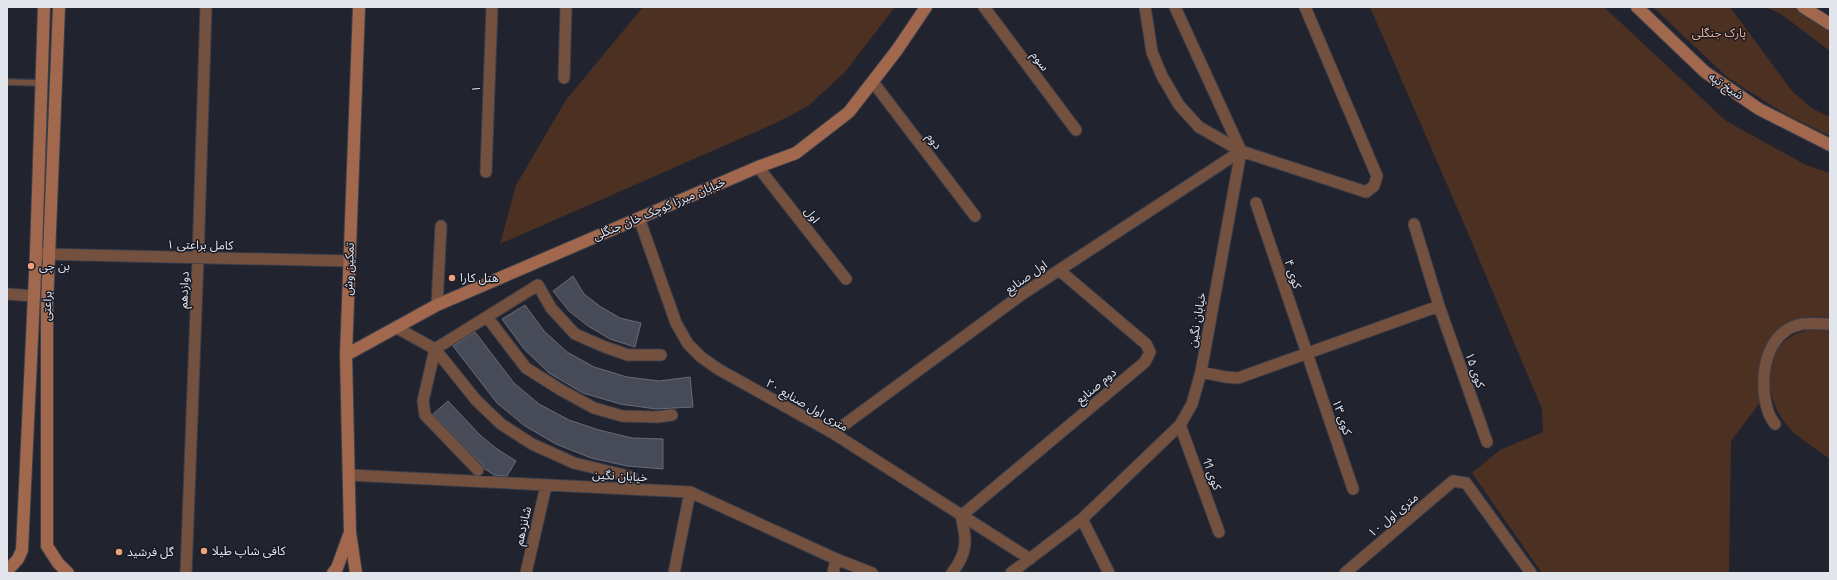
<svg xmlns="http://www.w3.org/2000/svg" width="1837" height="580" font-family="'Space Grotesk','Noto Sans Arabic',sans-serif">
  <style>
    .green { fill: #4c3022 }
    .building { fill: #474b58; stroke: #676b79 }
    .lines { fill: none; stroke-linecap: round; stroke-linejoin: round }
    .lane-casing { stroke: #3c3f4a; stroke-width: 8 }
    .street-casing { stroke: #3c3f4a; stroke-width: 13 }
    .secondary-casing { stroke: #3c3f4a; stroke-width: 14 }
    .lane { stroke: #74503f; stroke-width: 5.5 }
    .street { stroke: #74503f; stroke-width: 11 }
    .secondary { stroke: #a1684d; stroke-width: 12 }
    .poi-dot { fill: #f1a17b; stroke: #181a25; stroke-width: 1.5 }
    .labels { text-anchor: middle; stroke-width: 3; stroke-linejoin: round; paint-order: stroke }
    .park-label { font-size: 12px; fill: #f5b08f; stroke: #181a25 }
    .street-label { font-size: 12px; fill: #e3e5ed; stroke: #181a25 }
    .poi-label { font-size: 12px; fill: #e3e5ed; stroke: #181a25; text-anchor: start }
  </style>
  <rect width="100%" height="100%" fill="#21242f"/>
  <path class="green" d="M643 7H895L845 72 808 106 778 122 500 244 516 185 566 100Z
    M1370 7H1604L1726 121 1806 165 1830 173V317C1820 317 1809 316 1799 318 1784 323 1765 340 1761 357 1758 371 1760 385 1762 400L1731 441 1729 573H1542L1472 473 1500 450 1543 432 1542 409 1468 233Z
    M1653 7H1730L1792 91 1813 109 1830 117V136L1785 114 1728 78Z
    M1765 7H1795L1830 30V51L1781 14Z
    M1808 330H1830V460C1816 447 1797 439 1785 423 1769 401 1762 370 1779 347 1786 337 1798 333 1808 330Z"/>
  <path class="building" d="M573 276 584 294 601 307 620 318 641 323 635 347 610 339 588 326 569 311 553 291Z
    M525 305 544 331 567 352 594 367 627 377 659 381 690 377 693 407 656 409 620 404 583 393 549 373 524 349 502 319Z
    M475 332 514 383 539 404 569 420 599 430 632 438 663 439V469L627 466 591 458 556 444 525 426 497 403 453 346Z
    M448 401 480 435 497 449 516 461 507 476 494 475 485 469 483 465 433 414Z"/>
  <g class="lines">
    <defs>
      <path id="lane" d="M7 82 40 83"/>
      <path id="street" d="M984 7 1076 130
        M1145 7 1152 52 1162 76 1179 105 1199 127 1241 151 1366 192 1374 186 1377 176 1305 7
        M564 78 566 7
        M873 82 975 216
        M758 167 846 279
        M486 172 492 7
        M1256 203 1353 489
        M639 218 676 323 688 344 701 357 718 369 833 433 1030 559
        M1414 224 1439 306 1487 442
        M40 254 350 261
        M7 294 34 296
        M437 305 441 226
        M487 317 526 368 561 390 594 408 622 416 657 417 672 415
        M397 328 435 349 423 401 425 415 478 470
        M1201 372 1225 377 1238 378 1439 306
        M1775 424C1772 420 1769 415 1768 411 1758 381 1764 331 1802 324 1811 323 1821 324 1830 324
        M1180 425 1219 532
        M833 433 1021 295 1241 151
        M349 475 690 492 836 559 872 573
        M632 477 574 463 532 444 501 424 476 400 435 349 538 285 551 308 575 334 605 347 628 355H661
        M1082 519 1109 573
        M186 573 198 258 206 7
        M526 573 546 486
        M674 573 690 492
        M833 573 836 559
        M952 573C968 552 967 540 961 516L1145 362 1150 352 1146 344 1059 270
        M1011 573 1082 519 1180 425 1192 404 1201 372 1241 151 1175 7
        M1345 573 1453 481 1466 483 1531 573"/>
      <path id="secondary" d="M59 7 47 305V546L58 563 68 573
        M1637 7 1705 72 1759 109 1830 145
        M1803 7 1830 24
        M346 355 437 305 758 167 796 153 849 112 897 50 926 7
        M7 571 18 559 22 550 36 253 44 7
        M333 573 337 568 349 535
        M356 573 350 532 346 355 359 7"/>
    </defs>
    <use href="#lane" class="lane-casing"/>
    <use href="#street" class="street-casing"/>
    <use href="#secondary" class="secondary-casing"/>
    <use href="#lane" class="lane"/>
    <use href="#street" class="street"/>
    <use href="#secondary" class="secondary"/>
  </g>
  <g class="poi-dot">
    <circle cx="31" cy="266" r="4"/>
    <circle cx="452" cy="278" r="4"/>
    <circle cx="204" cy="551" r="4"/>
    <circle cx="119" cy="552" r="4"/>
  </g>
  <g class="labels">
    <g class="park-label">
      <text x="1719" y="37">پارک جنگلی</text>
    </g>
    <g class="street-label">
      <text transform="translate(1040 61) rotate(53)" y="4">سوم</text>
      <text transform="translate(1726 86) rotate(34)" y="4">شیخ تپه</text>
      <text transform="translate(476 89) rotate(-88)" y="4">۱</text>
      <text transform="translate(934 141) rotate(53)" y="4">دوم</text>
      <text transform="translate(659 209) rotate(-23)" y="4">خیابان میرزا کوچک خان جنگلی</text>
      <text transform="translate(812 215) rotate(52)" y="4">اول</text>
      <text transform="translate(200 245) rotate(1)" y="4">کامل براعتی ۱</text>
      <text transform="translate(349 269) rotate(-88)" y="4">تمکین وش</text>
      <text transform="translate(1293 274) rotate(72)" y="4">کوی ۴</text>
      <text transform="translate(1026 277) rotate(-35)" y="4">اول صنایع</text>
      <text transform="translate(184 290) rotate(-88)" y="4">دوازدهم</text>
      <text transform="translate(47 306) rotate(-88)" y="4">براعتی</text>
      <text transform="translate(1197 320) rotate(-80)" y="4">خیابان نگین</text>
      <text transform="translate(1475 370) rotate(71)" y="4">کوی ۱۵</text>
      <text transform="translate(1096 386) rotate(-40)" y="4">دوم صنایع</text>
      <text transform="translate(807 405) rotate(30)" y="4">۲۰ متری اول صنایع</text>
      <text transform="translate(1342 417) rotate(71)" y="4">کوی ۱۳</text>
      <text transform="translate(1212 474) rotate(70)" y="4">کوی 11</text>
      <text transform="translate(620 476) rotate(3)" y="4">خیابان نگین</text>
      <text transform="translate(1393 515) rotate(-40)" y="4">۱۰ متری اول</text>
      <text transform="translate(523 526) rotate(-77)" y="4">شانزدهم</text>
    </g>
    <g class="poi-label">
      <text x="39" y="270">بن چی</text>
      <text x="460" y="282">هتل کارا</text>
      <text x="212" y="555">کافی شاپ طیلا</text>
      <text x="127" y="556">گل فرشید</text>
    </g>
  </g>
  <rect width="1837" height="580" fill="none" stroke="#e3e5ed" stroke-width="16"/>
</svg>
